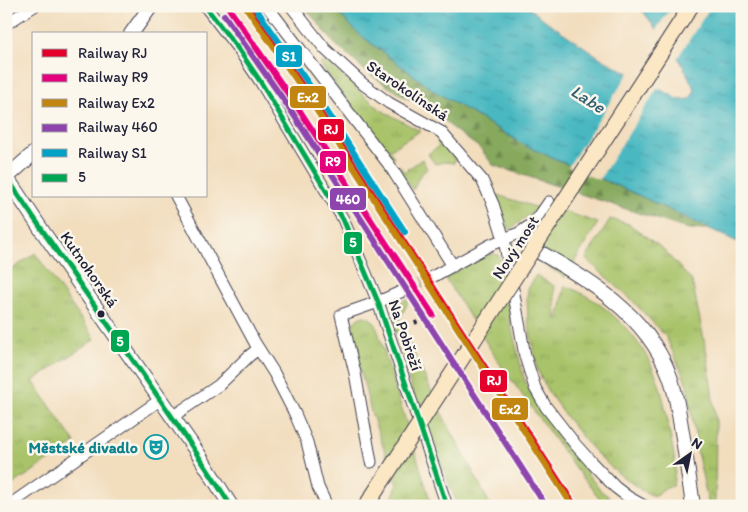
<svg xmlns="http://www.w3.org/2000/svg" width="748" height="512" font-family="Itim,sans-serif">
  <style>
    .grass { fill: url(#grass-tufts); stroke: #657252 }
    .forest { fill: url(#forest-firs); stroke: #54664c }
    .garden { fill: #a8c369; stroke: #657252 }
    .water { fill: url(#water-ripples); stroke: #366d7e }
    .pier { fill: #f2ddbd }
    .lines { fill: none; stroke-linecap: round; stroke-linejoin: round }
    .minor-tunnel { stroke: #c8b8a3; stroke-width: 11; stroke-dasharray: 11 5.5; stroke-linecap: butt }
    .minor-casing { stroke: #413e4e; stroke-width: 13 }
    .tertiary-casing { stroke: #413e4e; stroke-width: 16 }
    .minor { stroke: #fff; stroke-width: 11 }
    .tertiary { stroke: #fff; stroke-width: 14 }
    .rail { stroke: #22223b; stroke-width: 3; stroke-dasharray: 8 4; stroke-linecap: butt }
    .secondary-bridge-casing { stroke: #413e4e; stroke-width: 17; stroke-linecap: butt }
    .secondary-bridge { stroke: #fbe7c3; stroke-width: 15 }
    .bus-1-casing { stroke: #fbf7ec; stroke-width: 9 }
    .bus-1 { stroke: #00a651; stroke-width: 5 }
    .rail-1-casing { stroke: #fbf7ec; stroke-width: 10 }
    .rail-2-casing { stroke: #fbf7ec; stroke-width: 10 }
    .rail-3-casing { stroke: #fbf7ec; stroke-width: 10 }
    .rail-4-casing { stroke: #fbf7ec; stroke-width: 10 }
    .rail-5-casing { stroke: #fbf7ec; stroke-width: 10 }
    .rail-1 { stroke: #e4002b; stroke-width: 6 }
    .rail-2 { stroke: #e5007d; stroke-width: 6 }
    .rail-3 { stroke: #c2850f; stroke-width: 6 }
    .rail-4 { stroke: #8e44ad; stroke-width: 6 }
    .rail-5 { stroke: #02a2c7; stroke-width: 6 }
    .bus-dot { fill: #22223b; stroke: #fbf7ec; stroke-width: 2 }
    .labels { text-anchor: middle; stroke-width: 5; stroke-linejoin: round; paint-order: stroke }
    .street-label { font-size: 16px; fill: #22223b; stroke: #fbf7ec }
    .culture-label { font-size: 16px; font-weight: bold; fill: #0d838f; stroke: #fbf7ec; text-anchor: end }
    .water-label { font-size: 18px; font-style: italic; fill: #325e71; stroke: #fbf7ec }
    .line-badge { stroke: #fbf7ec; stroke-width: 2 }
    .badge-label { font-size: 14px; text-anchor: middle; font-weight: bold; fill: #fff }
  </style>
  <defs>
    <pattern id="grass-tufts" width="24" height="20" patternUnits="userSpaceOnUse" patternTransform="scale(1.25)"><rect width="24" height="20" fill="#a8c369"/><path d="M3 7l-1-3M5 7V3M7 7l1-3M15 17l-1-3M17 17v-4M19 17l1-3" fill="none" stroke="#90a75c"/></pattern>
    <pattern id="forest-firs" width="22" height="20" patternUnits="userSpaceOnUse" patternTransform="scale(1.25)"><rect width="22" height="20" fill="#86a95d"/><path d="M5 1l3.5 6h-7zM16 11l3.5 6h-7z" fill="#6d894e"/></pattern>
    <pattern id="water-ripples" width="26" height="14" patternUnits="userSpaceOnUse" patternTransform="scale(1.25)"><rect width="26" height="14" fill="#49b8c1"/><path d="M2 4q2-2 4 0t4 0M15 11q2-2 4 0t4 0" fill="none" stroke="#3c959e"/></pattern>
  </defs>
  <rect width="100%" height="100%" fill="#fbf7ec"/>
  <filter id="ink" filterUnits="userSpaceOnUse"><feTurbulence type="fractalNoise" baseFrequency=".02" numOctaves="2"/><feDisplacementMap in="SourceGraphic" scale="10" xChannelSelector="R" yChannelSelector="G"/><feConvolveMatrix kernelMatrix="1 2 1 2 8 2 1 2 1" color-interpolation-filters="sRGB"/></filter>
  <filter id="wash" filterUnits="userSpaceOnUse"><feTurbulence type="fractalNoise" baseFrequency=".0096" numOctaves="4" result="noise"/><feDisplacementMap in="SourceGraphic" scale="20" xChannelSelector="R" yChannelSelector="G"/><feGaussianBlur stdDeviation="1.12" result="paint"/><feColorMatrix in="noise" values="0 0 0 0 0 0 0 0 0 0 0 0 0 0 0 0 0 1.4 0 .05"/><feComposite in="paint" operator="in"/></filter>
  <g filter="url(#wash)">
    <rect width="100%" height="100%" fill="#f2ddbd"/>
    <path class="grass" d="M325 61 381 110 420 131 389 150 394 157 391 158 388 157 320 64Z
      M440 139 456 154 454 163 444 162 435 164 428 154 439 146 437 142Z
      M422 159 427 169 420 175 413 190 400 172 398 167 399 165 404 172Z
      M491 193 538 208 509 230Z
      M610 219 629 224 663 249 692 281 707 354 716 422 715 501 713 506H709L698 456 687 384 666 337 632 300 586 259Z
      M35 253 95 339 33 381 75 443 6 489V274Z
      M488 253 498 255 505 266 511 326 525 382 557 435 600 490 621 506H606L576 469 502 367 445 278Z
      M536 275 554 286 556 319H558L565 286C603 299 638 334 654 371 662 389 666 410 669 429 671 442 675 455 675 467 675 473 674 480 673 486L666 487 654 496 641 490 615 471 592 449 566 417 547 390 537 369 528 321 527 298 528 289Z
      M410 298 399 321 440 410 491 506H458L414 397 394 326V305Z
      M364 316 370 318 376 325 432 506H386L393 496 397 486 371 412 351 333C353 324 354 318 364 316Z"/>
    <path class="forest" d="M304 6H332L359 34 433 90 526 146 636 194 711 229H687L493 165 480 148 453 129 430 106 406 98 369 74 335 44Z"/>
    <path class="garden" d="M551 207 598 223 565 277 514 246Z"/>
    <path class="water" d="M332 6H526L549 23 602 59 680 100 690 99 695 90 681 62 639 6H735L742 13V244L636 194 526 146 433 90 359 34Z"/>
    <path class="pier" d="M672 6H711L676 60 655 32Z
      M630 71 659 86 599 180 568 167Z"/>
  </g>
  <g filter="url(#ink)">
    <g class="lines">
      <path class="minor-tunnel" d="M405 290 434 276"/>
      <defs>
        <path id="minor" d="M205 6 239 50 260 81 343 219 378 302 447 506
          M267 6 390 166 453 266
          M291 6 325 49 363 84 389 103 441 132 482 180 493 204 504 239 525 356 535 388 546 407 575 444 591 462 615 487 628 497 644 506
          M6 24 34 6
          M176 196 255 343 274 373 295 414 307 442 318 487 327 506
          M434 276 490 245 519 233 531 225 538 218 549 202
          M172 417 219 385 249 356 258 349
          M371 462 355 373 341 315 378 302 405 290
          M8 506 160 400"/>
        <path id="tertiary" d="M131 34 151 6
          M6 178 34 153
          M7 178 43 232 197 452 231 506
          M534 249C588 279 646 314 669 374 677 394 679 416 683 438 686 460 690 483 693 506"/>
      </defs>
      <use href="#minor" class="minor-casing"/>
      <use href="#tertiary" class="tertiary-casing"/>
      <use href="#minor" class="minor"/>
      <use href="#tertiary" class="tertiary"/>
      <path class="rail" d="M415 321 417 324"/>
      <defs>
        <path id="secondary-bridge" d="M366 506 691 6"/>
      </defs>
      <use href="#secondary-bridge" class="secondary-bridge-casing"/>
      <use href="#secondary-bridge" class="secondary-bridge"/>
      <defs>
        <path id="bus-1" d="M205 6 239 50 260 81 343 219 378 302 447 506
          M7 178C80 288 160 394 231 506"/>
      </defs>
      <use href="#bus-1" class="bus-1-casing"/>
      <use href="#bus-1" class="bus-1"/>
      <defs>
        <path id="rail-1" d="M247 6 310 97 575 506"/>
        <path id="rail-2" d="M230 10 296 105 433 315"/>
        <path id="rail-3" d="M245 6 308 97 570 502"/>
        <path id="rail-4" d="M224 15 290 109 546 506"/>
        <path id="rail-5" d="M254 6 315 93 405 232"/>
      </defs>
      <use href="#rail-1" class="rail-1-casing"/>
      <use href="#rail-2" class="rail-2-casing"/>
      <use href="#rail-3" class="rail-3-casing"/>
      <use href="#rail-4" class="rail-4-casing"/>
      <use href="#rail-5" class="rail-5-casing"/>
      <use href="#rail-1" class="rail-1"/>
      <use href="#rail-2" class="rail-2"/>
      <use href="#rail-3" class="rail-3"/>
      <use href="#rail-4" class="rail-4"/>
      <use href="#rail-5" class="rail-5"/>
    </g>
  </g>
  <defs>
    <symbol id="theatre-ring" viewBox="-11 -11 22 22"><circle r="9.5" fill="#fbf7ec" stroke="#0f9aa8" stroke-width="1.5"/><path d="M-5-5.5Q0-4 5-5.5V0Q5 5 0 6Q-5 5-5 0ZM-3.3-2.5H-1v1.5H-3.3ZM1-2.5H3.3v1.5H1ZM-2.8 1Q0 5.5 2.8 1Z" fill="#0f9aa8"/></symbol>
  </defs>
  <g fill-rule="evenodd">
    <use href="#theatre-ring" x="142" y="433" width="28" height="28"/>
  </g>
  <circle class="bus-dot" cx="101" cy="314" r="4.5"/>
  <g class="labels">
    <g class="street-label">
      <text transform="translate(408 90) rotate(34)" y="6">Starokolínská</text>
      <text transform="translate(515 247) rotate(-57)" y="6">Nový most</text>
      <text transform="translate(90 269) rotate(55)" y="6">Kutnohorská</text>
      <text transform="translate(406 335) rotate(71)" y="6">Na Pobřeží</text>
    </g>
    <g class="culture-label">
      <text x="138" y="453">Městské divadlo</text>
    </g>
    <g class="water-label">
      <text transform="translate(588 99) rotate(33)" y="6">Labe</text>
    </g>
  </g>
  <g class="line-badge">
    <rect x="275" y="44" width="28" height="24" rx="5" fill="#02a2c7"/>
    <rect x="289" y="85" width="38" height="24" rx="5" fill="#c2850f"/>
    <rect x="317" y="118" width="28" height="24" rx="5" fill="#e4002b"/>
    <rect x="319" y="150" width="28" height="24" rx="5" fill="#e5007d"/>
    <rect x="329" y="187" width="38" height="24" rx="5" fill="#8e44ad"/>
    <rect x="343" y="231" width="20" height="24" rx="5" fill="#00a651"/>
    <rect x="110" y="329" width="20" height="24" rx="5" fill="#00a651"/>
    <rect x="479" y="369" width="29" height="24" rx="5" fill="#e4002b"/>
    <rect x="491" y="397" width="38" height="24" rx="5" fill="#c2850f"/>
  </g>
  <g class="badge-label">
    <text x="289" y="61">S1</text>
    <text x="308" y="102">Ex2</text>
    <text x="331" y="134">RJ</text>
    <text x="333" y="166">R9</text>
    <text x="348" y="204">460</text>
    <text x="353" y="247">5</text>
    <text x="120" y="346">5</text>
    <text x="494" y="385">RJ</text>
    <text x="510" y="414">Ex2</text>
  </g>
  <rect width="748" height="512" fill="none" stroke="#fbf7ec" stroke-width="25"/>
  <rect x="32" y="32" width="175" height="165" fill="#fbf7ec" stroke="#a4a2a5"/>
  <rect x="42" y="49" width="25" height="8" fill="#e4002b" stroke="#a4a2a5"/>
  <text x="78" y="58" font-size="15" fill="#22223b">Railway RJ</text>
  <rect x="42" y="74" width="25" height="8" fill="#e5007d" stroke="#a4a2a5"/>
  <text x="78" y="82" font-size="15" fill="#22223b">Railway R9</text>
  <rect x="42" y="99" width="25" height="8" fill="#c2850f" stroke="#a4a2a5"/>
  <text x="78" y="108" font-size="15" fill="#22223b">Railway Ex2</text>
  <rect x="42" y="124" width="25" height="8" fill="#8e44ad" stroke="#a4a2a5"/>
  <text x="78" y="132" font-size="15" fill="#22223b">Railway 460</text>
  <rect x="42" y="149" width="25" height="8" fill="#02a2c7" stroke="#a4a2a5"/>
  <text x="78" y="158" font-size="15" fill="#22223b">Railway S1</text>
  <rect x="42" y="174" width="25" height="8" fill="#00a651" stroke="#a4a2a5"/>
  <text x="78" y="182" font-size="15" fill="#22223b">5</text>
  <g transform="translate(690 454) rotate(33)" stroke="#fbf7ec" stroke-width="4" paint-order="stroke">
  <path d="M0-4L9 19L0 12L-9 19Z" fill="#22223b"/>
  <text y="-8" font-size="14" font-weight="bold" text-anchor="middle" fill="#22223b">N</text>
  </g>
</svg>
